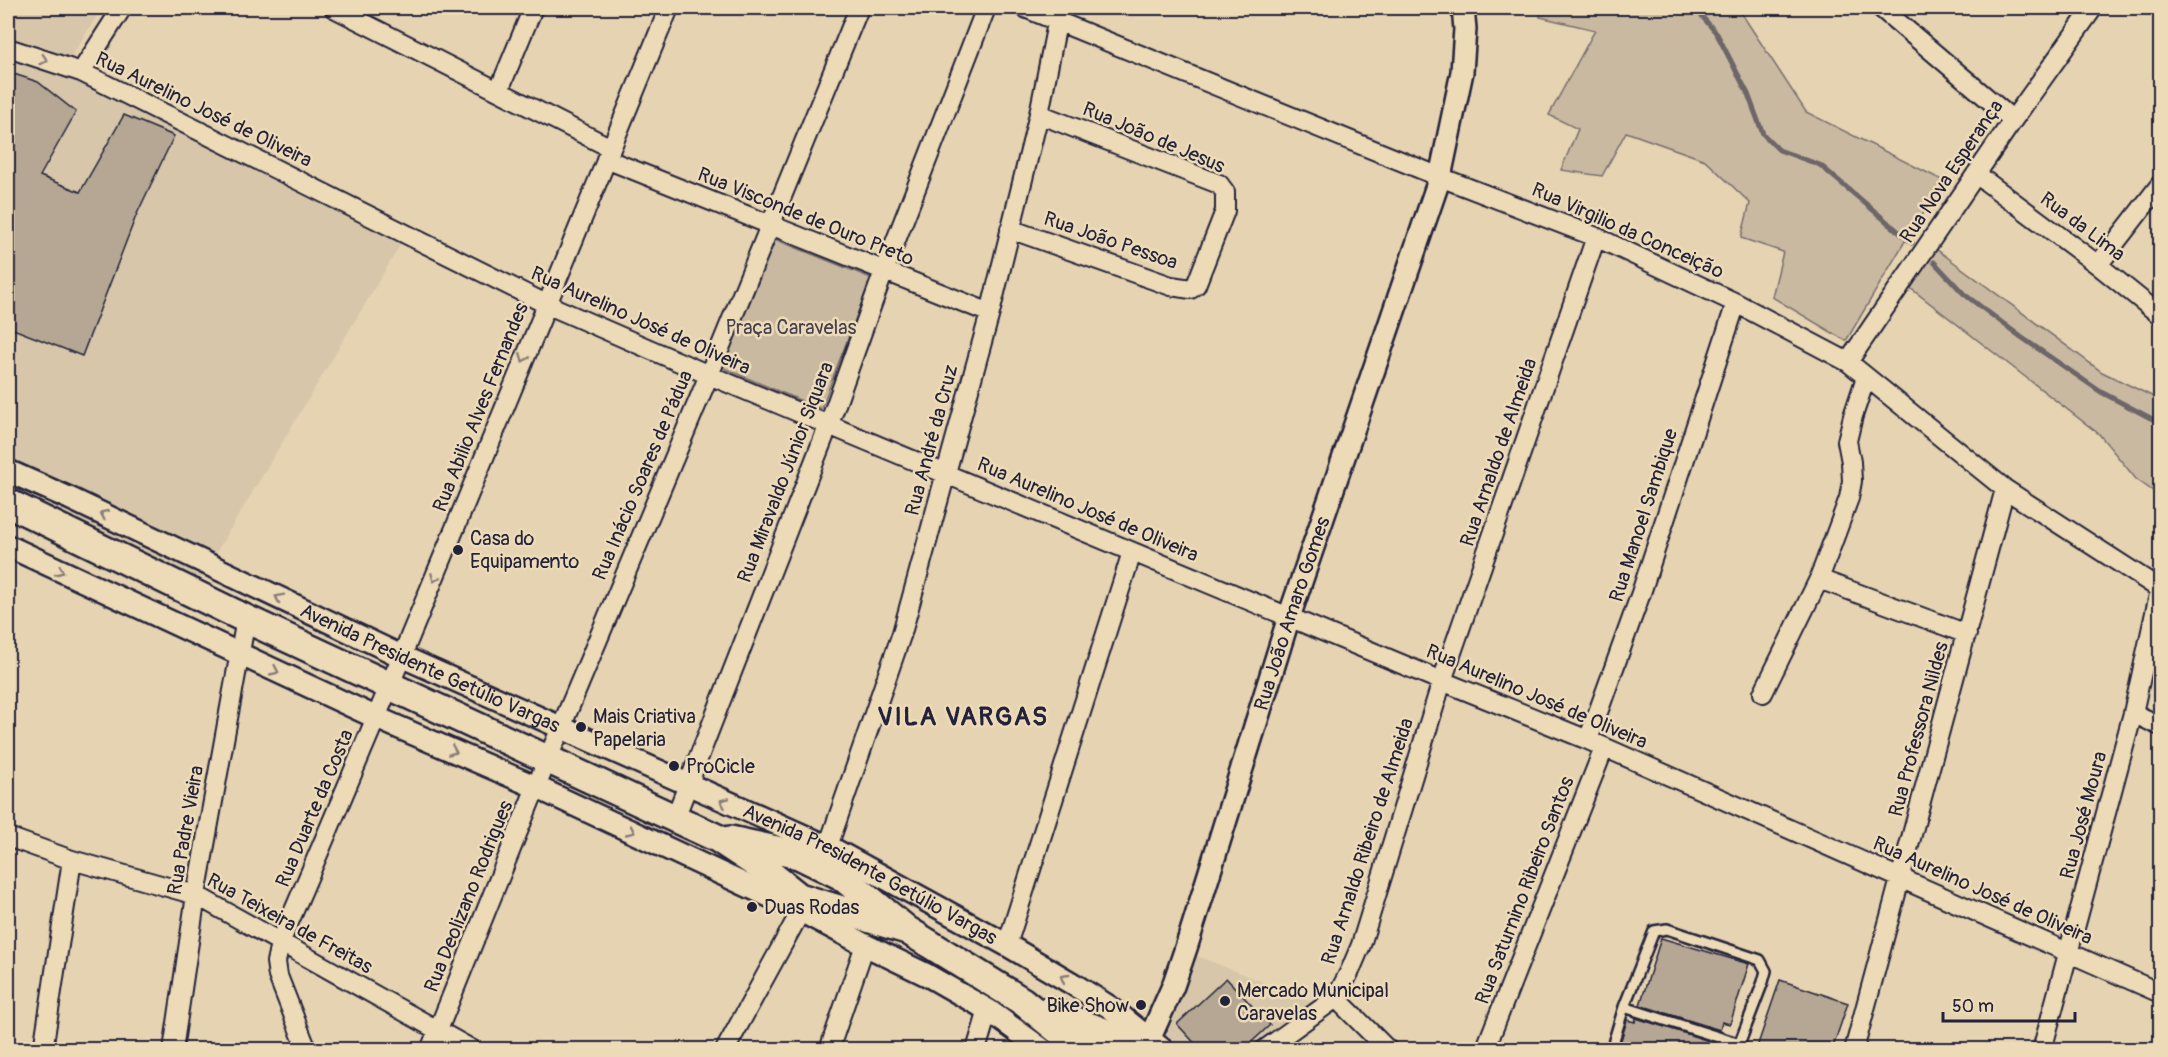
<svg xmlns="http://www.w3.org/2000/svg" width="2168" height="1057" font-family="Pangolin,sans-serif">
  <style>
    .built { fill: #d7c6a9 }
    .green { fill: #c9b9a0; stroke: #766e6e; stroke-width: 1.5 }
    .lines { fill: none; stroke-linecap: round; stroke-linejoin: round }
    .stream { stroke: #6d6669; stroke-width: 5 }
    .building { fill: #b5a794; stroke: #22223b; stroke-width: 1.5 }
    .service-casing { stroke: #22223b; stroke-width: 14 }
    .minor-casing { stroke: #22223b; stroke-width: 22 }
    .tertiary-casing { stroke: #22223b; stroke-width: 26 }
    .primary-casing { stroke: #22223b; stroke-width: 32 }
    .service { stroke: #eddab7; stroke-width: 9 }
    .minor { stroke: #eddab7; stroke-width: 18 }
    .tertiary { stroke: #eddab7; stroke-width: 21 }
    .primary { stroke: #eddab7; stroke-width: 27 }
    .oneway { stroke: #887e79 }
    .poi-dot { fill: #22223b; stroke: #eddab7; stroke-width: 2 }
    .labels { text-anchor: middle; stroke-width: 5; stroke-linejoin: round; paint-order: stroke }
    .street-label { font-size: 20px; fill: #22223b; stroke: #eddab7 }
    .park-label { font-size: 20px; fill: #43404f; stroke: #eddab7 }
    .poi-label { font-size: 20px; fill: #22223b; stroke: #eddab7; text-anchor: start }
    .district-label { font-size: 26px; font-weight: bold; letter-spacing: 1.5px; fill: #22223b; stroke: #eddab7 }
  </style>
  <rect width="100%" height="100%" fill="#e5d3b2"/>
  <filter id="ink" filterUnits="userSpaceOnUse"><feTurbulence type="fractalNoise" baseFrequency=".0167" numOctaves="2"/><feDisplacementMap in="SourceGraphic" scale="12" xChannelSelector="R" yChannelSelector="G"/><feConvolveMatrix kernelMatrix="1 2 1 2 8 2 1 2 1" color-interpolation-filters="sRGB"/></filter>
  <g filter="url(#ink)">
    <path class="built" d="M8 8H102L71 57 411 227 195 588 8 500Z
      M1192 954 1316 1003 1257 1049 1129 1050Z"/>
    <path class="green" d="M1541 8H1738L1806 112 1946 182 1911 231 1846 341 1772 297 1783 252 1741 238 1750 203 1705 160 1626 132 1602 176 1561 170 1578 129 1549 115 1595 30 1540 17Z
      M767 236 871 278 821 409 714 364Z
      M1936 249 2102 372 2160 400V496L2136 479 2099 434 1909 287Z"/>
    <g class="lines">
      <path class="stream" d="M1695 8 1717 34 1748 94 1763 134 1779 150 1820 165 1912 243
        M1934 262 1964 294 2021 337 2101 392 2160 423"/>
    </g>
    <path class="building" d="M8 72 38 82 76 112 40 176 80 192 124 115 174 136 136 216 82 356 8 327Z
      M1661 938 1749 964 1730 1024 1722 1022 1720 1030 1640 1005Z
      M1226 978 1270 1025 1243 1050H1201L1177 1024Z
      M1780 980 1848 1003 1832 1050H1756Z
      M1636 1018 1716 1043 1714 1050H1618L1627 1020 1635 1022Z"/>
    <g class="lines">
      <defs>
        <path id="service" d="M1624 1007 1740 1044
          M1611 1050 1624 1007 1654 931 1667 929 1760 960 1766 971 1763 982 1737 1050"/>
        <path id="minor" d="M334 8 611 148
          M1025 8 1440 177 1596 237 1736 303 1848 362 2005 489 2160 589
          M1881 8 2013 120
          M8 48 81 72 546 304 709 375 1442 681 1588 740 2160 993
          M81 72 122 8
          M499 90 533 8
          M606 159 990 313
          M1976 174 2098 265 2160 315
          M1010 229 1171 286 1191 289 1196 285 1225 211V192L1219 184 1039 114
          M2098 265 2160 185
          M1848 362 2013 120 2093 8
          M1819 579 1967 634
          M1763 693 1819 579 1849 498 1852 481 1851 462 1847 441 1853 416 1866 377
          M2133 713 2160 726
          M1588 740 1641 593 1736 303
          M675 818 829 424 884 271 986 8
          M8 837 72 860 196 895 473 1050
          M824 858 902 633 990 313 1039 114 1060 8
          M1007 945 1132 552
          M1336 998 1388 1050
          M43 1050 72 860
          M173 1050 196 895 246 619
          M307 1050 278 976 276 962 280 943C414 633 540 320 669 8
          M430 1050 536 787 709 375 859 8
          M725 1050 807 900
          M829 1050 865 945
          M976 1050 988 1010
          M1264 1050 1336 998 1350 971 1361 945 1442 681 1596 237
          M1485 1050 1604 748
          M1854 1050 2005 489
          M2042 1050 2133 713 2160 590"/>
        <g id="tertiary">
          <path id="s1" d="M8 471 69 498 403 657 829 847 1007 945 1073 984 1111 1008 1163 1050"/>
          <path d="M8 546 377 718 536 787 801 911 865 945 927 975 988 1010 1043 1050"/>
          <path id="s2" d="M1145 1049 1173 986 1187 945 1289 617 1440 177 1462 72 1465 29 1463 8"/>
        </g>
        <path id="primary" d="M8 503 246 619 717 838 764 869 799 897 907 930
          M730 840 799 855 840 875 907 930 1022 1001 1083 1050
          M1048 1011 1117 1037 1141 1050"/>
      </defs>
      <use href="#service" class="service-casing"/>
      <use href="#minor" class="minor-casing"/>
      <use href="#tertiary" class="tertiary-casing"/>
      <use href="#primary" class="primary-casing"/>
      <use href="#service" class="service"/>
      <use href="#minor" class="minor"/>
      <use href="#tertiary" class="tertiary"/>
      <use href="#primary" class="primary"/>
    </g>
    <defs><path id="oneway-chevron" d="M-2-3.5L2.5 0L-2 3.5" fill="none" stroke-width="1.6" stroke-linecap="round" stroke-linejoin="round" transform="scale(1.5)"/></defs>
    <g class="oneway">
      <use href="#oneway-chevron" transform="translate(44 60) rotate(18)"/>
      <use href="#oneway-chevron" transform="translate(524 358) rotate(112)"/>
      <use href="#oneway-chevron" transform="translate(104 514) rotate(-154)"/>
      <use href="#oneway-chevron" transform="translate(60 571) rotate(25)"/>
      <use href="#oneway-chevron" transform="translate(435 578) rotate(112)"/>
      <use href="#oneway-chevron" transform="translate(279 598) rotate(-154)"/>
      <use href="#oneway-chevron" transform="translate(275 671) rotate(25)"/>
      <use href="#oneway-chevron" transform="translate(453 751) rotate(23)"/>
      <use href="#oneway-chevron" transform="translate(724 802) rotate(-156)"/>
      <use href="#oneway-chevron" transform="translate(631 831) rotate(25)"/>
      <use href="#oneway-chevron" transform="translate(1064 978) rotate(-150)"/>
    </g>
  </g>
  <g class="poi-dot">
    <circle cx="458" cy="550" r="6"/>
    <circle cx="581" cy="727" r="6"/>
    <circle cx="674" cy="766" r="6"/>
    <circle cx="752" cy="907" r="6"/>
    <circle cx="1225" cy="1001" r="6"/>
    <circle cx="1141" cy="1005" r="6"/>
  </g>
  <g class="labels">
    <g class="street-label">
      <text transform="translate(204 109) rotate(26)" y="7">Rua Aurelino José de Oliveira</text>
      <text transform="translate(1154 137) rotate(23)" y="7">Rua João de Jesus</text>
      <text transform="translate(1951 171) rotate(-56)" y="7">Rua Nova Esperança</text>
      <text transform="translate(806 216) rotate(22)" y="7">Rua Visconde de Ouro Preto</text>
      <text transform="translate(2083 226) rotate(37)" y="7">Rua da Lima</text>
      <text transform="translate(1628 230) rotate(24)" y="7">Rua Virgilio da Conceição</text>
      <text transform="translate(1111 240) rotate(19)" y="7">Rua João Pessoa</text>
      <text transform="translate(641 320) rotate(24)" y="7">Rua Aurelino José de Oliveira</text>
      <text transform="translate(480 407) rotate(-68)" y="7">Rua Abilio Alves Fernandes</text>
      <text transform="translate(931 440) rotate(-75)" y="7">Rua André da Cruz</text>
      <text transform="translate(1498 452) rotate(-71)" y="7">Rua Arnaldo de Almeida</text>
      <text transform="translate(785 472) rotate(-69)" y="7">Rua Miravaldo Júnior Siquara</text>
      <text transform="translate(642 475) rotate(-67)" y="7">Rua Inácio Soares de Pádua</text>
      <text transform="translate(1088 509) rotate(23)" y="7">Rua Aurelino José de Oliveira</text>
      <text transform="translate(1643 515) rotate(-72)" y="7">Rua Manoel Sambique</text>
      <text dy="7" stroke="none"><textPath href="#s2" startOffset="460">Rua João Amaro Gomes</textPath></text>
      <text dy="7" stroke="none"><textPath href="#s1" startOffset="466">Avenida Presidente Getúlio Vargas</textPath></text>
      <text transform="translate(1537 696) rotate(23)" y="7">Rua Aurelino José de Oliveira</text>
      <text transform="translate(1918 729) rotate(-75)" y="7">Rua Professora Nildes</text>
      <text transform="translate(314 808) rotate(-67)" y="7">Rua Duarte da Costa</text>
      <text transform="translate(2083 815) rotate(-75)" y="7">Rua José Moura</text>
      <text transform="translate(185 830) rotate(-80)" y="7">Rua Padre Vieira</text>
      <text transform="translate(1367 841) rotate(-72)" y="7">Rua Arnaldo Ribeiro de Almeida</text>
      <text dy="7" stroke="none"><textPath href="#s1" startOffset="952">Avenida Presidente Getúlio Vargas</textPath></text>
      <text transform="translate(1524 890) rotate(-69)" y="7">Rua Saturnino Ribeiro Santos</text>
      <text transform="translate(1983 890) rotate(24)" y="7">Rua Aurelino José de Oliveira</text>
      <text transform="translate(468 896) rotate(-68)" y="7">Rua Deolizano Rodrigues</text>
      <text transform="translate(290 923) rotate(29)" y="7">Rua Teixeira de Freitas</text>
    </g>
    <g class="park-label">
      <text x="791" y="334">Praça Caravelas</text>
    </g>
    <g class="poi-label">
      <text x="470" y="545">Casa do<tspan x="470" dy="23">Equipamento</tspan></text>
      <text x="593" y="723">Mais Criativa<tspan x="593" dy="23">Papelaria</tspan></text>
      <text x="686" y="773">ProCicle</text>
      <text x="764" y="914">Duas Rodas</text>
      <text x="1237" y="997">Mercado Municipal<tspan x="1237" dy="23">Caravelas</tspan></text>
      <text x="1129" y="1012" text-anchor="end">Bike Show</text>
    </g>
    <g class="district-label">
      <text x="963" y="725">VILA VARGAS</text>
    </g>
  </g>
  <rect width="2168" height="1057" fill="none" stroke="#eddab7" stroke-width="30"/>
  <rect x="15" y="15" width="2138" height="1027" fill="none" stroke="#22223b" stroke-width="2" filter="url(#ink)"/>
  <path d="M1943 1012v9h132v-9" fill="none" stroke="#22223b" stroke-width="3"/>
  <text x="1952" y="1012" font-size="18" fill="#22223b" stroke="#eddab7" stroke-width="4.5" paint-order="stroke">50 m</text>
</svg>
